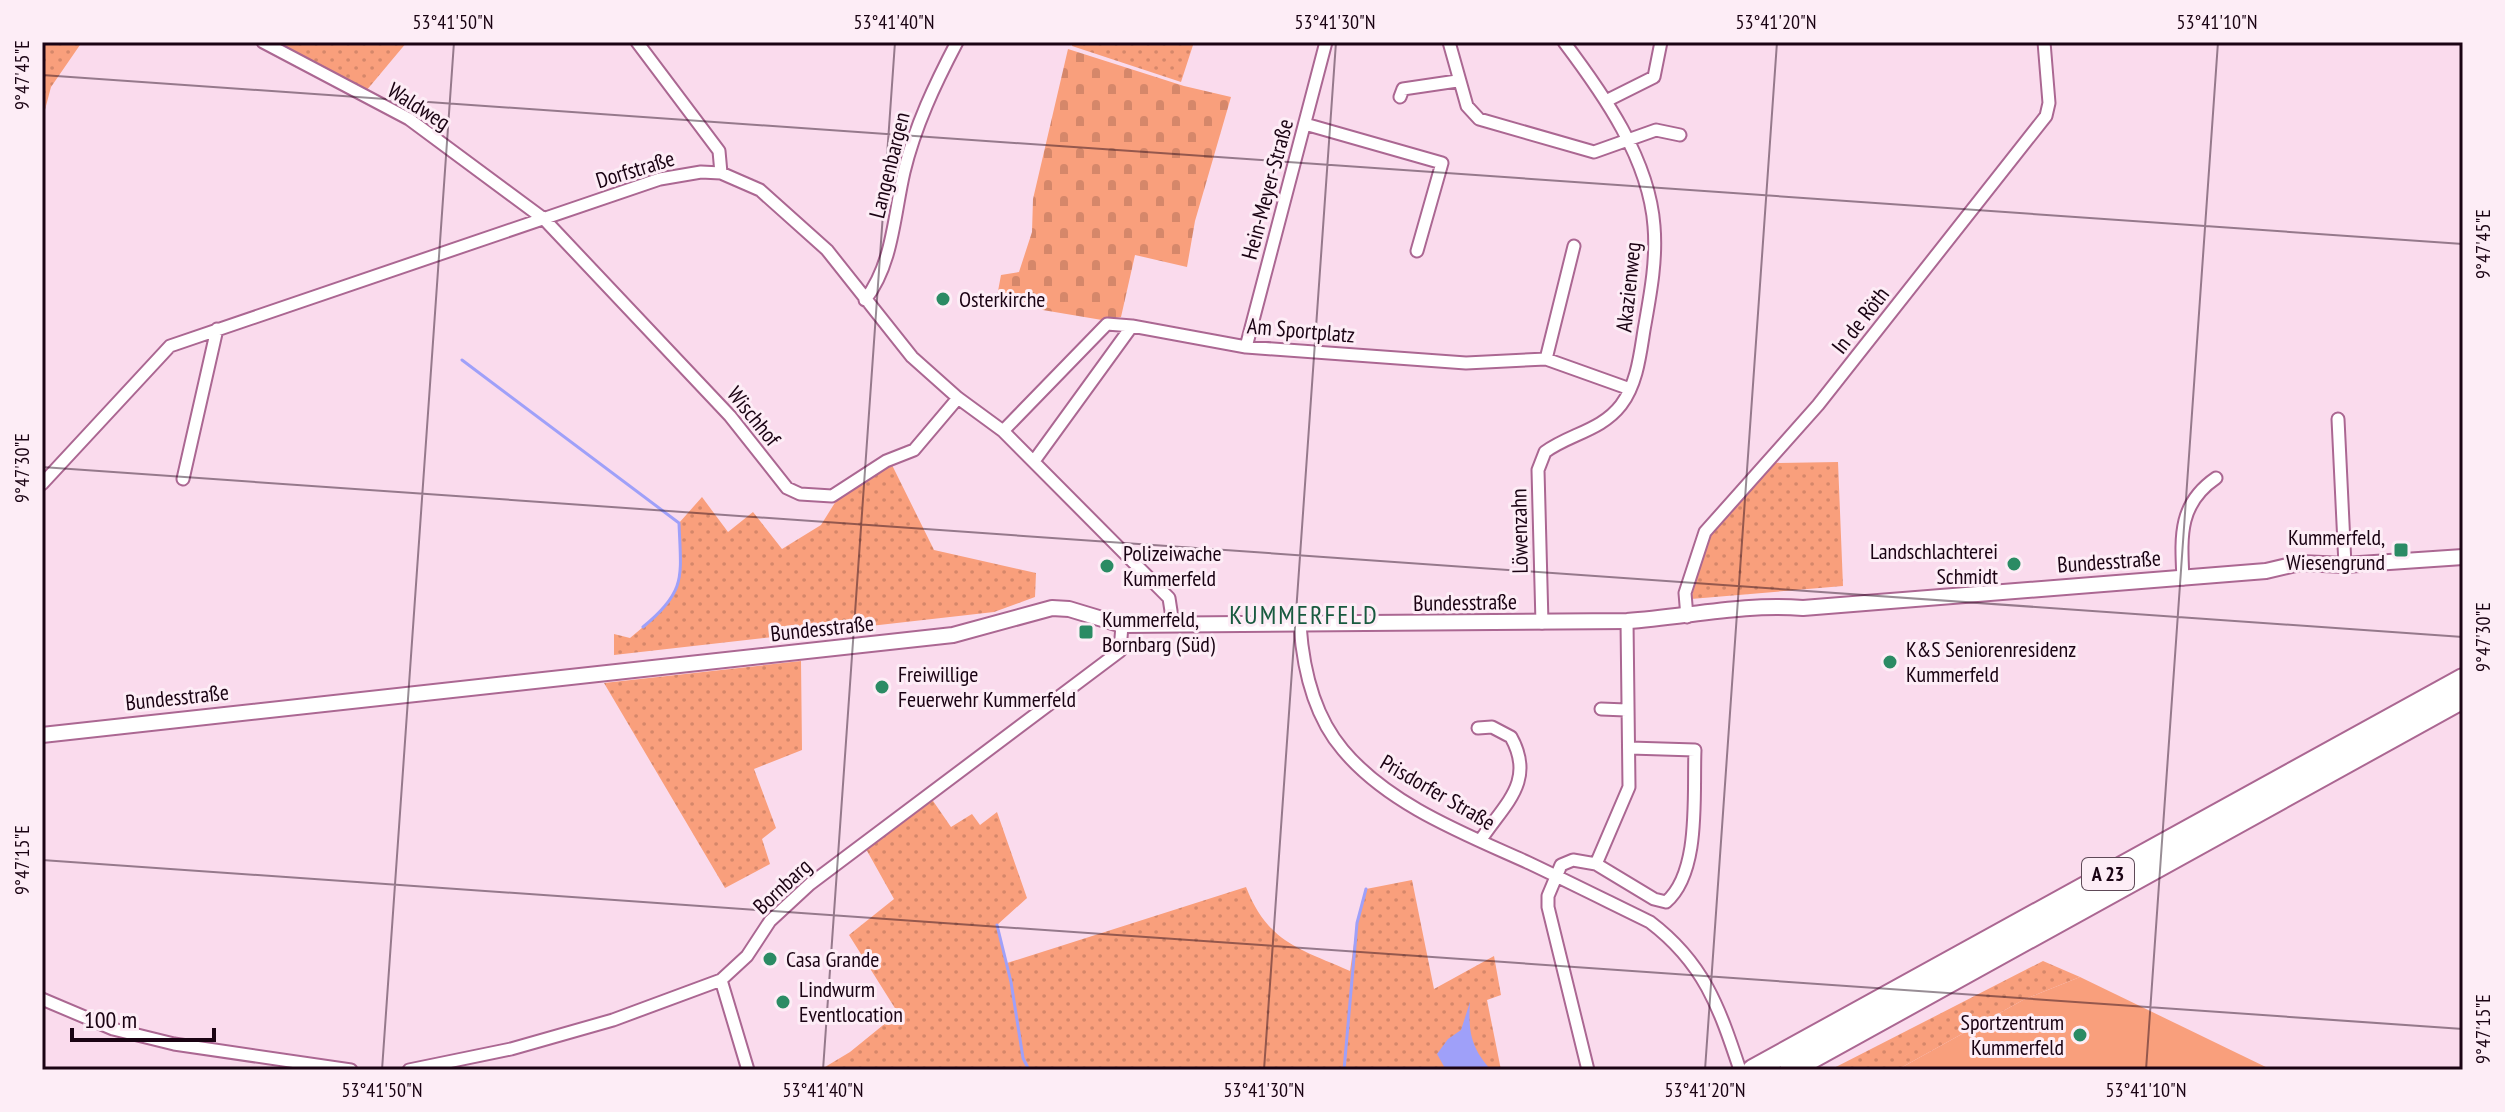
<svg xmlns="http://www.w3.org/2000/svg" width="2505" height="1112" font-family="'PT Sans Narrow',sans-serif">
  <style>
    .grass { fill: url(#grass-dots) }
    .cemetery { fill: url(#cemetery-stones) }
    .pitch { fill: #f99f7c }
    .water { fill: #9fa0f9 }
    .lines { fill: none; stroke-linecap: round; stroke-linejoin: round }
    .stream { stroke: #9fa0f9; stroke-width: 3 }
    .minor-casing { stroke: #ab6792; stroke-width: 15 }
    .tertiary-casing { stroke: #ab6792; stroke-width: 18 }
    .motorway-casing { stroke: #ab6792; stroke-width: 24 }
    .minor { stroke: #fff; stroke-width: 11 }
    .tertiary { stroke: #fff; stroke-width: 14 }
    .motorway { stroke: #fff; stroke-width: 20 }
    .ticks { fill: none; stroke: #1a0313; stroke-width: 2; stroke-opacity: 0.45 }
    .poi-dot { fill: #2b8b64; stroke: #fdedf6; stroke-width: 3 }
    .labels { text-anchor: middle; stroke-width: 6; stroke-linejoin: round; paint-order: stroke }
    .shield { fill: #fdedf6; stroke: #5e4957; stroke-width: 2 }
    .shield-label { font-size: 20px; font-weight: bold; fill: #1a0313 }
    .street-label { font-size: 22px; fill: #1a0313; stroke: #fdedf6 }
    .poi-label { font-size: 22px; fill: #1a0313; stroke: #fdedf6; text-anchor: start }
    .quarter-label { font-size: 26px; letter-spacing: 2px; fill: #185a3f; stroke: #fdedf6 }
    .neatline { fill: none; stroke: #1a0313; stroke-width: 3 }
    .ticks-label { font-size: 20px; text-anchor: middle; fill: #1a0313 }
  </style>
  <defs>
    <pattern id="grass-dots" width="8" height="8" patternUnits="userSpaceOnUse" patternTransform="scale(2)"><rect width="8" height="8" fill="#f99f7c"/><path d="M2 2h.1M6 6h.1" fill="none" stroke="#d5876a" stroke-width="1.8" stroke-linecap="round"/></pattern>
    <pattern id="cemetery-stones" width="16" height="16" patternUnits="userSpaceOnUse" patternTransform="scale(2)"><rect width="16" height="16" fill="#f99f7c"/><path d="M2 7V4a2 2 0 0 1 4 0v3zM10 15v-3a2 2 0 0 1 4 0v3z" fill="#d5876a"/></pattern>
  </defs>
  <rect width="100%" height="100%" fill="#fadbed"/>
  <path class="grass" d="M42 42H82L51 87 42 121Z
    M278 42H407L366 91Z
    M1073 42H1194L1181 82 1072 46Z
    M1838 462 1843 586 1691 599 1708 534 1771 463Z
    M892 465 934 550 1036 573 1035 597 994 612 614 655V634L630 638C684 593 682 593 679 523L702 497 728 532 753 512 782 549 821 525 836 501Z
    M801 661 802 750 754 769 776 828 762 839 770 864 725 888 604 683Z
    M931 798 951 827 972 814 980 825 997 812 1027 898 997 925 1007 963 1246 887C1268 943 1300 949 1350 971L1357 923 1366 889 1412 880 1434 989 1494 956 1501 995 1487 1000 1501 1070H820L850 1052 898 1013 849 935 894 899 866 849Z
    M2043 961 2080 977 2023 1000 1897 1070H1830Z"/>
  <path class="cemetery" d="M1068 49 1184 86 1231 97 1195 221 1187 267 1135 255 1121 317 1102 320 996 302 1001 275 1019 272 1032 232 1033 199Z"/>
  <path class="pitch" d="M2080 977 2272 1070H1897L2023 1000Z"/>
  <path class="water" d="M1470 1002C1468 1031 1471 1048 1491 1070H1446L1437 1054 1448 1039 1461 1030Z"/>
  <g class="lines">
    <path class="stream" d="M462 360 679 523C681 577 687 591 643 627
      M997 925 1011 982 1023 1058 1029 1070
      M1344 1070 1357 923 1366 889"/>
    <defs>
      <path id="minor" d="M263 42 409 119 544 219 730 416 787 488 800 494 832 496 886 461 914 450 958 398
        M637 42 719 151 721 173
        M1449 42 1467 106 1479 119 1594 152 1656 130 1680 135
        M1400 97 1403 89 1457 81
        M1606 101 1654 77 1661 42
        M1305 124 1442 163 1417 251
        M865 300C893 264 894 215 904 172 915 126 935 84 957 42
        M1246 347 1326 42
        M1546 359 1574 246
        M2338 419 2345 565
        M1003 431 1107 324 1132 326
        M1034 461 1132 326 1246 347 1466 363 1546 359 1630 389
        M183 479 217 329
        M42 484 170 346 660 179 701 172 721 173 760 190 827 250 912 357 958 398 1003 431 1169 598 1173 624
        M2183 579C2181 537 2178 504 2216 478
        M1687 617 1685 593 1705 532 1818 405 2046 116 2049 103 2044 42
        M1542 623 1538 470 1545 452C1569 434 1601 431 1621 405 1637 384 1640 355 1644 330 1650 296 1657 261 1654 226 1649 159 1604 95 1564 42
        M1300 625C1303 668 1314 716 1343 750 1389 805 1465 834 1529 863 1569 882 1609 902 1650 922 1704 963 1719 1007 1740 1070
        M1601 709 1626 710
        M1478 728 1492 727 1511 737C1536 782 1504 804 1480 841
        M1596 864 1654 899 1666 902C1701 872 1693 794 1695 750L1630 748
        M721 980 748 1070
        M42 999 113 1029 174 1044 351 1070
        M409 1070 511 1049 613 1020 721 980 747 956 770 921 810 884 1120 651 1122 625
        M1588 1070 1548 907V896L1561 865 1573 860 1596 864 1629 787 1627 621"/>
      <path id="tertiary" d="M42 735 953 635 1052 608 1069 609 1122 625 1627 621C1686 617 1744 603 1803 608L2266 571 2300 563 2345 565 2463 557"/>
      <path id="motorway" d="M1753 1070 2463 679
        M1790 1070 2463 698"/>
    </defs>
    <use href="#minor" class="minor-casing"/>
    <use href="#tertiary" class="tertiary-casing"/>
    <use href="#motorway" class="motorway-casing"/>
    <use href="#minor" class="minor"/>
    <use href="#tertiary" class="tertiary"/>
    <use href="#motorway" class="motorway"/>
  </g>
  <path class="ticks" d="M42 75 2463 244M42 467 2463 637M42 860 2463 1029M382 1070 454 42M823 1070 895 42M1264 1070 1336 42M1705 1070 1777 42M2146 1070 2218 42"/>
  <g class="poi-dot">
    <circle cx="943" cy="299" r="8"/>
    <rect x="2393" y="542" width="16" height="16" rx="4"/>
    <circle cx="2014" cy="564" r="8"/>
    <circle cx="1107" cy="566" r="8"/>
    <rect x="1078" y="624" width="16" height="16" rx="4"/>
    <circle cx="1890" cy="662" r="8"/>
    <circle cx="882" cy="687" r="8"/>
    <circle cx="770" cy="959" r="8"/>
    <circle cx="783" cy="1002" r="8"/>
    <circle cx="2080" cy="1035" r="8"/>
  </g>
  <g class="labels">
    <rect class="shield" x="2082" y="858" width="52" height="32" rx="6"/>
    <g class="shield-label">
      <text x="2108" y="881">A 23</text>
    </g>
    <g class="street-label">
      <text transform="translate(419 106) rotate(32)" y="8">Waldweg</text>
      <text transform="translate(889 165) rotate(-76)" y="8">Langenbargen</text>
      <text transform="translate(635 169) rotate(-17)" y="8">Dorfstraße</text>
      <text transform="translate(1267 189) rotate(-75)" y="8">Hein-Meyer-Straße</text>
      <text transform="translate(1628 287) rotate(-84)" y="8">Akazienweg</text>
      <text transform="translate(1860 320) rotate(-52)" y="8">In de Röth</text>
      <text transform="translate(1301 330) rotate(5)" y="8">Am Sportplatz</text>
      <text transform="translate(754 416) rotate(51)" y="8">Wischhof</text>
      <text transform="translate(1519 531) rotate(-91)" y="8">Löwenzahn</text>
      <text transform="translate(2109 561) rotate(-4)" y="8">Bundesstraße</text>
      <text transform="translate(1465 602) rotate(-1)" y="8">Bundesstraße</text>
      <text transform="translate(822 628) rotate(-6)" y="8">Bundesstraße</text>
      <text transform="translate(177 697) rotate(-6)" y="8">Bundesstraße</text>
      <text transform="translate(1438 792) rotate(30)" y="8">Prisdorfer Straße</text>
      <text transform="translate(782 886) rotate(-43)" y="8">Bornbarg</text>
    </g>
    <g class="poi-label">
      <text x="959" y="307">Osterkirche</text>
      <text x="2385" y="545" text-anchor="end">Kummerfeld,<tspan x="2385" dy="25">Wiesengrund</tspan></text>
      <text x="1998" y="559" text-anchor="end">Landschlachterei<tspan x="1998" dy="25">Schmidt</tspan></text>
      <text x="1123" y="561">Polizeiwache<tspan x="1123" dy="25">Kummerfeld</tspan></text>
      <text x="1102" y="627">Kummerfeld,<tspan x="1102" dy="25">Bornbarg (Süd)</tspan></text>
      <text x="1906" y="657">K&amp;S Seniorenresidenz<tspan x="1906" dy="25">Kummerfeld</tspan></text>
      <text x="898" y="682">Freiwillige<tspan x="898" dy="25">Feuerwehr Kummerfeld</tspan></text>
      <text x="786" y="967">Casa Grande</text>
      <text x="799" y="997">Lindwurm<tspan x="799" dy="25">Eventlocation</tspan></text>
      <text x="2064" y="1030" text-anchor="end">Sportzentrum<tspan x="2064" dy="25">Kummerfeld</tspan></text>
    </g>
    <g class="quarter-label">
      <text x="1304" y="624">KUMMERFELD</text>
    </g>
  </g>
  <rect width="2505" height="1112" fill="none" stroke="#fdedf6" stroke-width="88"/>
  <path d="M72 1028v12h142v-12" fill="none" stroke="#1a0313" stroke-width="4"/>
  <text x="84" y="1028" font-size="24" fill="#1a0313" stroke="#fdedf6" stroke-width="6" paint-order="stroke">100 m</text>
  <rect x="44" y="44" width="2417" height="1024" class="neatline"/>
  <g class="ticks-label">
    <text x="453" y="29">53°41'50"N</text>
    <text x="894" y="29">53°41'40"N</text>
    <text x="1335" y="29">53°41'30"N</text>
    <text x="1776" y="29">53°41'20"N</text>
    <text x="2217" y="29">53°41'10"N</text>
    <text transform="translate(22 75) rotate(-90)" y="7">9°47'45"E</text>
    <text transform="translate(2483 244) rotate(-90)" y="7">9°47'45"E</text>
    <text transform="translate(22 468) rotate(-90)" y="7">9°47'30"E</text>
    <text transform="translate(2483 637) rotate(-90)" y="7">9°47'30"E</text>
    <text transform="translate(22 860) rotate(-90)" y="7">9°47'15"E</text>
    <text transform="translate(2483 1029) rotate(-90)" y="7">9°47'15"E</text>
    <text x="382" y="1097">53°41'50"N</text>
    <text x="823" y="1097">53°41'40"N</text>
    <text x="1264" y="1097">53°41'30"N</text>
    <text x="1705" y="1097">53°41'20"N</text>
    <text x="2146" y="1097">53°41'10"N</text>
  </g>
</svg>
